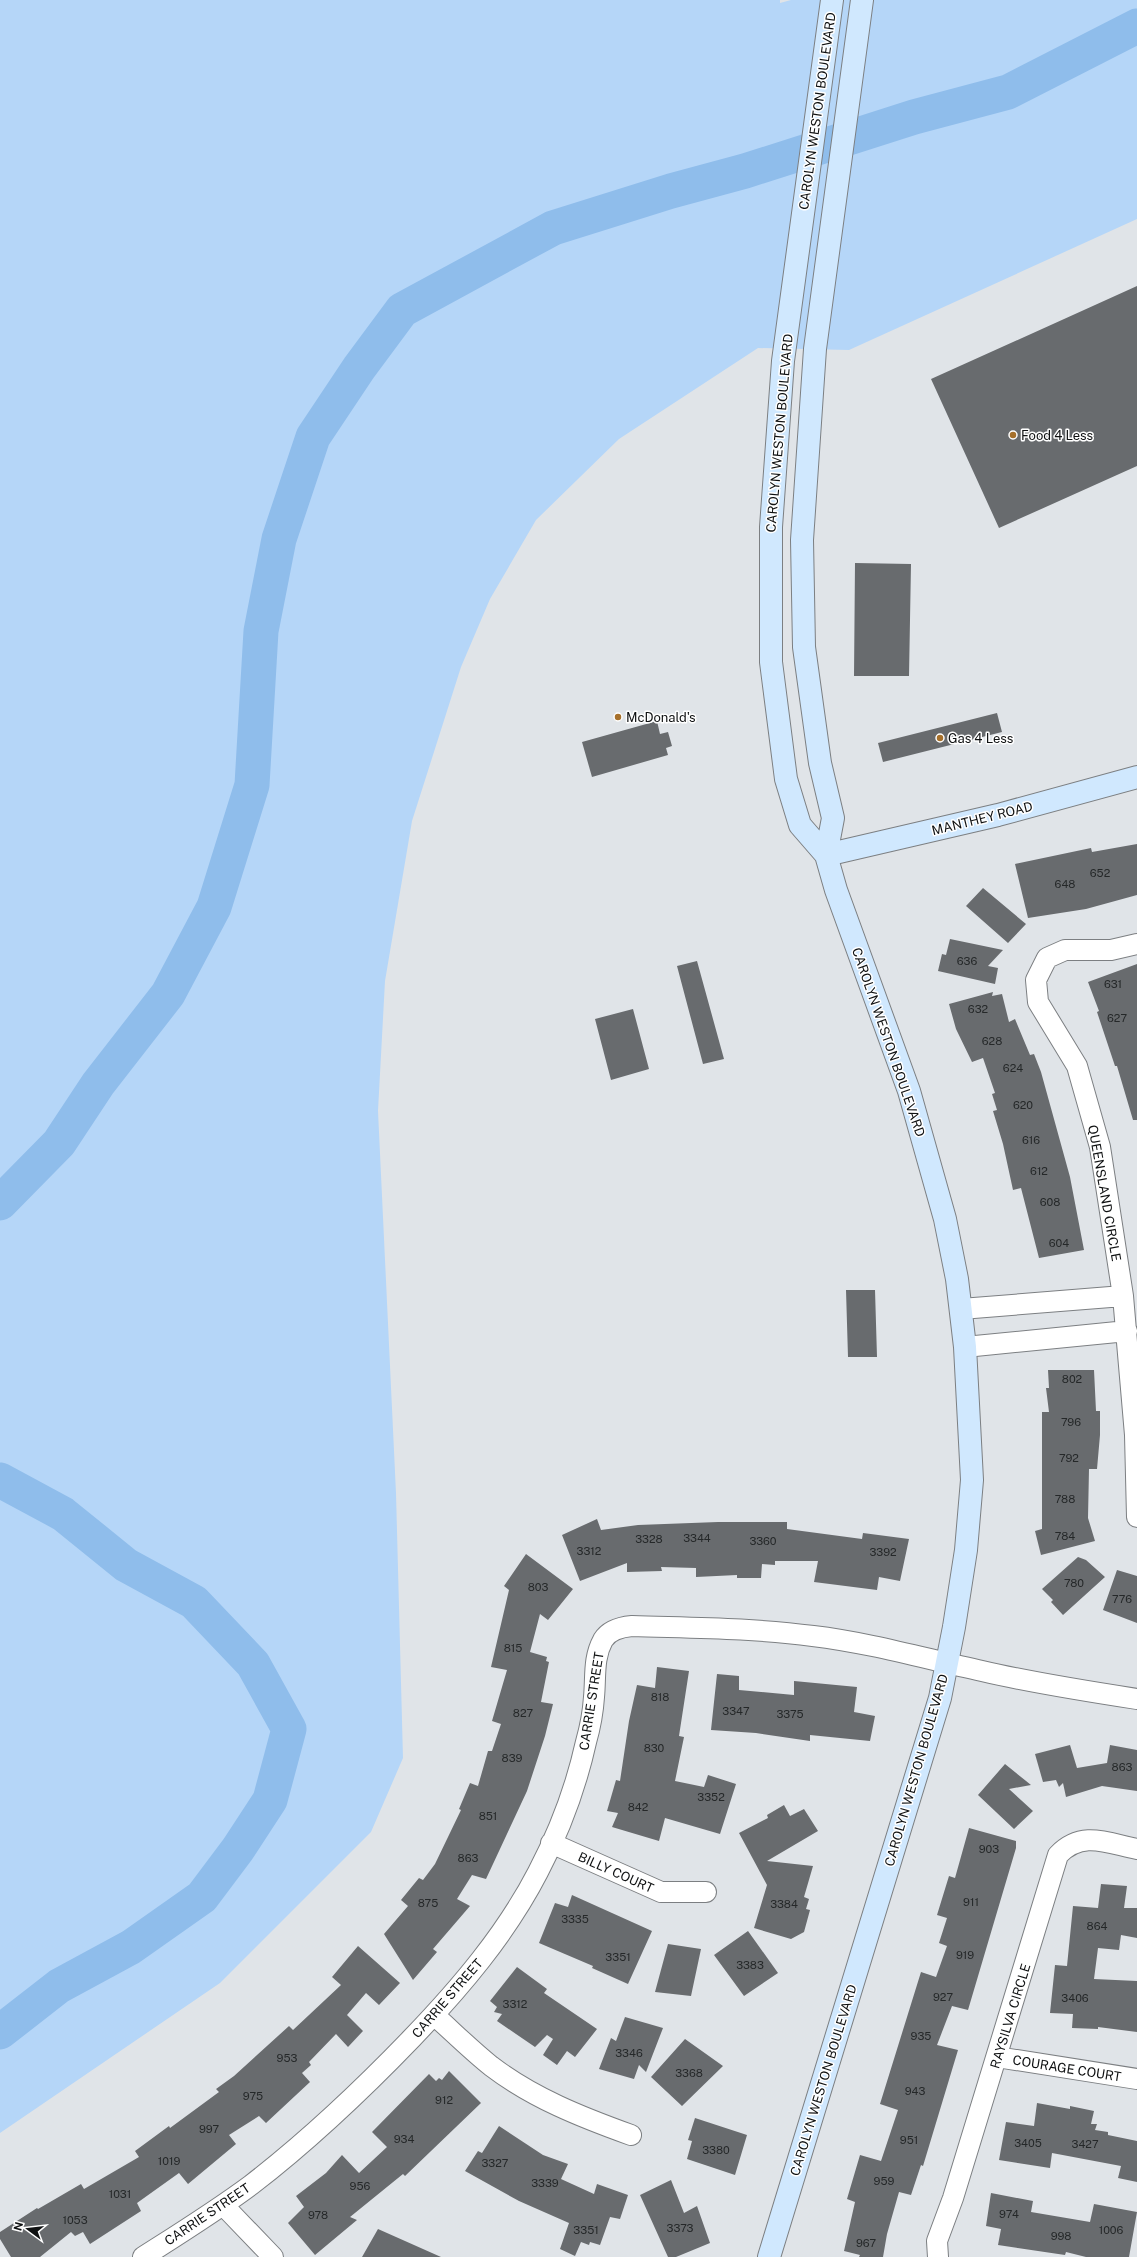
<svg xmlns="http://www.w3.org/2000/svg" width="1137" height="2257" font-family="'Public Sans',sans-serif">
  <style>
    .green { fill: #b5d6f8 }
    .lines { fill: none; stroke-linecap: round; stroke-linejoin: round }
    .river { stroke: #8fbdeb; stroke-width: 35 }
    .building { fill: #686b6e }
    .street-casing { stroke: #7c7f82; stroke-width: 22 }
    .secondary-casing { stroke: #7c7f82; stroke-width: 24 }
    .street { stroke: #fff; stroke-width: 20 }
    .secondary { stroke: #d0e8fe; stroke-width: 22 }
    .poi-dot { fill: #a6702b; stroke: #fff; stroke-width: 1.5 }
    .labels { text-anchor: middle; stroke-width: 3; stroke-linejoin: round; paint-order: stroke }
    .number-label { font-size: 11px; fill: #252829 }
    .street-label { font-size: 13px; fill: #0f1112; stroke: #fff }
    .poi-label { font-size: 13px; fill: #0f1112; stroke: #fff; text-anchor: start }
  </style>
  <rect width="100%" height="100%" fill="#e0e4e8"/>
  <path class="green" d="M0 0H780V3L791 0H1137V219L849 350 758 348 619 439 536 520 490 599 461 667 412 821 385 981 378 1111 396 1493 403 1758 371 1832 220 1983 0 2133Z"/>
  <g class="lines">
    <path class="river" d="M0 1203 59 1143 98 1084 168 994 214 907 252 785 261 631 279 539 313 437 359 368 402 310 553 228 671 191 745 171 914 117 1008 92 1137 26
      M0 1480 63 1514 126 1565 194 1602 253 1664 289 1729 270 1800 238 1849 202 1897 131 1947 59 1986 0 2032"/>
  </g>
  <path class="building" d="M1137 286V466L999 528 931 379Z
    M855 563 911 564 909 676H854Z
    M997 713 1002 732 883 762 878 743Z
    M657 721 660 734 668 732 672 746 666 748 668 755 592 777 582 742Z
    M1137 844V895L1086 909 1028 918 1015 864 1091 848 1092 852Z
    M983 888 1026 924 1008 943 966 906Z
    M950 939 1003 950 988 966 998 968 995 984 938 971 942 954 946 955Z
    M697 961 724 1059 703 1064 677 966Z
    M1137 964V1120H1133L1117 1066H1115L1097 1012 1099 1011 1088 982Z
    M993 992 992 996 1002 994 1009 1022 1015 1019 1030 1055 1034 1054 1041 1072 1070 1177 1084 1250 1039 1258 1021 1188 1013 1190 1003 1144 993 1111 997 1110 992 1094 995 1093 983 1058 972 1062 956 1029 949 1004Z
    M633 1009 649 1069 611 1080 595 1019Z
    M846 1290H875L877 1357H848Z
    M1048 1370H1094L1096 1411H1100V1435L1097 1469H1089L1088 1518 1095 1541 1041 1555 1035 1531 1042 1529V1412H1049L1046 1388H1049Z
    M597 1519 601 1530 638 1525 718 1522H787V1529L862 1539 863 1533 909 1539 900 1581 879 1577 877 1590 814 1582 818 1561H775V1565L762 1564 761 1578H737V1575L696 1577V1568L661 1567 662 1571 627 1572V1563L580 1581 562 1535Z
    M526 1554 573 1589 548 1620 540 1614 530 1652 547 1657 546 1661 549 1662 541 1702 553 1704 545 1736 527 1791 486 1879 472 1875 457 1899 470 1906 433 1949 437 1952 413 1980 384 1934 408 1906 401 1900 419 1878 423 1880 435 1864 461 1810 459 1809 470 1783 478 1786 488 1751H492L501 1724 492 1721 507 1670 491 1667 509 1590 504 1586Z
    M1078 1557 1086 1560 1105 1577 1063 1615 1051 1602 1053 1600 1042 1589Z
    M1117 1570 1137 1576V1623L1103 1610Z
    M657 1667 689 1671 679 1736 684 1737 675 1781 704 1787 708 1775 736 1784 720 1834 665 1818 659 1841 612 1827 618 1813 607 1811 616 1780 620 1781 629 1721 637 1685 655 1688Z
    M717 1674 739 1676V1690L794 1695V1681L857 1687 854 1712 875 1716 870 1741 810 1735V1741L756 1733 711 1730Z
    M1070 1745 1077 1768 1107 1763 1110 1745 1137 1750V1791L1102 1786 1066 1797 1063 1783 1059 1787 1056 1780 1043 1782 1035 1754Z
    M1005 1764 1031 1785 1009 1789 1033 1811 1014 1829 978 1795Z
    M784 1805 790 1816 804 1809 818 1831 767 1861 813 1866 804 1897 809 1899 806 1909 810 1910 804 1932 791 1939 754 1928 767 1885 739 1833 768 1818 767 1815Z
    M969 1828 1016 1841V1848L968 2010 952 2006 937 2045 958 2050 923 2166 921 2165 911 2195 899 2192 887 2234 883 2257H859L860 2255 844 2251 855 2202 847 2199 860 2155 881 2161 898 2110 880 2104 921 1972 936 1977 947 1946 939 1943 947 1918 937 1915 949 1876 955 1878Z
    M1101 1884 1127 1886 1124 1908H1137V1938L1121 1935 1119 1950 1098 1948 1094 1979 1137 1981V2032L1098 2027V2029L1072 2028 1073 2014 1050 2013 1055 1965 1067 1966 1073 1906 1098 1908Z
    M572 1895 652 1931 628 1984 592 1968 593 1966 539 1943 555 1903 568 1907Z
    M748 1931 778 1973 744 1996 714 1955Z
    M668 1944 701 1949 691 1996 655 1992Z
    M358 1946 400 1983 379 2005 366 1993 347 2015 363 2031 348 2047 336 2034 309 2062 311 2065 302 2073 310 2082 266 2123 259 2116 229 2135 236 2144 188 2184 179 2173 137 2203 141 2211 90 2244 83 2232 75 2236 71 2232 40 2257H11L0 2239V2232L37 2208 38 2209 81 2184 84 2189 139 2157 135 2151 169 2126 170 2128 219 2092 216 2089 234 2076 289 2026 293 2030 341 1985 332 1977Z
    M517 1967 547 1989 544 1993 597 2029 575 2057 567 2051 557 2065 543 2055 553 2039 547 2035 535 2047 497 2021 502 2014 494 2012 497 2007 490 2001Z
    M625 2017 663 2028 646 2072 639 2065 634 2079 599 2069 611 2038 616 2041Z
    M685 2039 723 2066 682 2106 651 2077Z
    M449 2071 481 2103 405 2176 403 2174 350 2217 357 2220 315 2255 288 2223 304 2207 296 2196 326 2173 342 2155 359 2173 387 2147 372 2132 429 2074 436 2081 439 2078 442 2080Z
    M1037 2103 1070 2109V2106L1094 2111 1091 2124H1097L1095 2130 1108 2132V2135L1137 2141V2182L1118 2178 1121 2166 1052 2153 1050 2168 999 2160 1006 2122 1034 2126Z
    M695 2118 747 2135 735 2175 687 2159 692 2141 688 2140Z
    M499 2126 543 2155 568 2164 561 2179 594 2194 597 2184 628 2195 620 2219 610 2217 600 2245 590 2242 589 2245 581 2242 575 2256 560 2249 569 2223 519 2201 465 2171 478 2151 482 2153Z
    M671 2180 684 2213 697 2206 710 2243 676 2257H668L640 2195Z
    M991 2193 1033 2201 1031 2212 1090 2222 1094 2204 1137 2212 1129 2257H1086L1066 2252 1065 2255 998 2245 1001 2229 986 2226Z
    M378 2229 441 2257H362Z"/>
  <g class="lines">
    <defs>
      <path id="street" d="M1137 944 1111 950H1065L1047 958 1036 980 1038 1002 1077 1066 1100 1147 1123 1296 1135 1435 1137 1517
        M961 1309 1123 1296
        M965 1347 1127 1331
        M551 1843 661 1892H706
        M434 2015C453 2032 471 2050 491 2066 533 2098 581 2117 631 2135
        M997 2057 1137 2079
        M223 2205 273 2257
        M143 2257C179 2234 216 2211 251 2185 308 2141 361 2091 412 2038 460 1988 506 1934 538 1872 559 1832 576 1787 586 1742 590 1728 593 1712 594 1697 596 1677 593 1658 603 1640 609 1630 621 1627 632 1626 693 1628 753 1628 813 1636 871 1643 926 1659 982 1671 1033 1683 1085 1691 1137 1699
        M938 2257 937 2241 953 2198 1058 1855C1082 1830 1107 1843 1137 1849"/>
      <path id="secondary" d="M826 855 833 818 820 763 804 647 802 540 815 349 862 0
        M826 855 998 815 1137 777
        M769 2257 940 1698 954 1627 966 1550 972 1480 965 1347 957 1279 945 1219 909 1091 836 890 826 855 800 825 786 779 771 662V527L783 361 832 0"/>
    </defs>
    <use href="#street" class="street-casing"/>
    <use href="#secondary" class="secondary-casing"/>
    <use href="#street" class="street"/>
    <use href="#secondary" class="secondary"/>
  </g>
  <g class="poi-dot">
    <circle cx="1013" cy="435" r="4"/>
    <circle cx="618" cy="717" r="4"/>
    <circle cx="940" cy="738" r="4"/>
  </g>
  <g class="labels">
    <g class="number-label">
      <text x="1100" y="877">652</text>
      <text x="1065" y="888">648</text>
      <text x="967" y="965">636</text>
      <text x="1113" y="988">631</text>
      <text x="978" y="1013">632</text>
      <text x="1117" y="1022">627</text>
      <text x="992" y="1045">628</text>
      <text x="1013" y="1072">624</text>
      <text x="1023" y="1109">620</text>
      <text x="1031" y="1144">616</text>
      <text x="1039" y="1175">612</text>
      <text x="1050" y="1206">608</text>
      <text x="1059" y="1247">604</text>
      <text x="1072" y="1383">802</text>
      <text x="1071" y="1426">796</text>
      <text x="1069" y="1462">792</text>
      <text x="1065" y="1503">788</text>
      <text x="1065" y="1540">784</text>
      <text x="697" y="1542">3344</text>
      <text x="649" y="1543">3328</text>
      <text x="763" y="1545">3360</text>
      <text x="589" y="1555">3312</text>
      <text x="883" y="1556">3392</text>
      <text x="1074" y="1587">780</text>
      <text x="538" y="1591">803</text>
      <text x="1122" y="1603">776</text>
      <text x="513" y="1652">815</text>
      <text x="660" y="1701">818</text>
      <text x="736" y="1715">3347</text>
      <text x="523" y="1717">827</text>
      <text x="790" y="1718">3375</text>
      <text x="654" y="1752">830</text>
      <text x="512" y="1762">839</text>
      <text x="1122" y="1771">863</text>
      <text x="711" y="1801">3352</text>
      <text x="638" y="1811">842</text>
      <text x="488" y="1820">851</text>
      <text x="989" y="1853">903</text>
      <text x="468" y="1862">863</text>
      <text x="971" y="1906">911</text>
      <text x="428" y="1907">875</text>
      <text x="784" y="1908">3384</text>
      <text x="575" y="1923">3335</text>
      <text x="1097" y="1930">864</text>
      <text x="965" y="1959">919</text>
      <text x="618" y="1961">3351</text>
      <text x="750" y="1969">3383</text>
      <text x="943" y="2001">927</text>
      <text x="1075" y="2002">3406</text>
      <text x="515" y="2008">3312</text>
      <text x="921" y="2040">935</text>
      <text x="629" y="2057">3346</text>
      <text x="287" y="2062">953</text>
      <text x="689" y="2077">3368</text>
      <text x="915" y="2095">943</text>
      <text x="253" y="2100">975</text>
      <text x="444" y="2104">912</text>
      <text x="209" y="2133">997</text>
      <text x="404" y="2143">934</text>
      <text x="909" y="2144">951</text>
      <text x="1028" y="2147">3405</text>
      <text x="1085" y="2148">3427</text>
      <text x="716" y="2154">3380</text>
      <text x="169" y="2165">1019</text>
      <text x="495" y="2167">3327</text>
      <text x="884" y="2185">959</text>
      <text x="545" y="2187">3339</text>
      <text x="360" y="2190">956</text>
      <text x="120" y="2198">1031</text>
      <text x="1009" y="2218">974</text>
      <text x="318" y="2219">978</text>
      <text x="75" y="2224">1053</text>
      <text x="680" y="2232">3373</text>
      <text x="586" y="2234">3351</text>
      <text x="1111" y="2234">1006</text>
      <text x="1061" y="2240">998</text>
      <text x="866" y="2247">967</text>
    </g>
    <g class="street-label">
      <text transform="translate(817 111) rotate(-82)" y="5">CAROLYN WESTON BOULEVARD</text>
      <text transform="translate(779 433) rotate(-85)" y="5">CAROLYN WESTON BOULEVARD</text>
      <text transform="translate(982 818) rotate(-14)" y="5">MANTHEY ROAD</text>
      <text transform="translate(889 1042) rotate(71)" y="5">CAROLYN WESTON BOULEVARD</text>
      <text transform="translate(1105 1193) rotate(80)" y="5">QUEENSLAND CIRCLE</text>
      <text transform="translate(591 1701) rotate(-81)" y="5">CARRIE STREET</text>
      <text transform="translate(916 1770) rotate(-74)" y="5">CAROLYN WESTON BOULEVARD</text>
      <text transform="translate(616 1872) rotate(24)" y="5">BILLY COURT</text>
      <text transform="translate(447 1998) rotate(-49)" y="5">CARRIE STREET</text>
      <text transform="translate(1010 2016) rotate(-73)" y="5">RAYSILVA CIRCLE</text>
      <text transform="translate(1067 2068) rotate(9)" y="5">COURAGE COURT</text>
      <text transform="translate(823 2080) rotate(-73)" y="5">CAROLYN WESTON BOULEVARD</text>
      <text transform="translate(207 2214) rotate(-34)" y="5">CARRIE STREET</text>
    </g>
    <g class="poi-label">
      <text x="1021" y="440">Food 4 Less</text>
      <text x="626" y="722">McDonald's</text>
      <text x="948" y="743">Gas 4 Less</text>
    </g>
  </g>
  <g transform="translate(28 2229) rotate(285)" stroke="#ffffff" stroke-width="3" paint-order="stroke">
  <path d="M0-3L7 15L0 10L-7 15Z" fill="#0f1112"/>
  <text y="-6" font-size="11" font-weight="bold" text-anchor="middle" fill="#0f1112">N</text>
  </g>
</svg>
